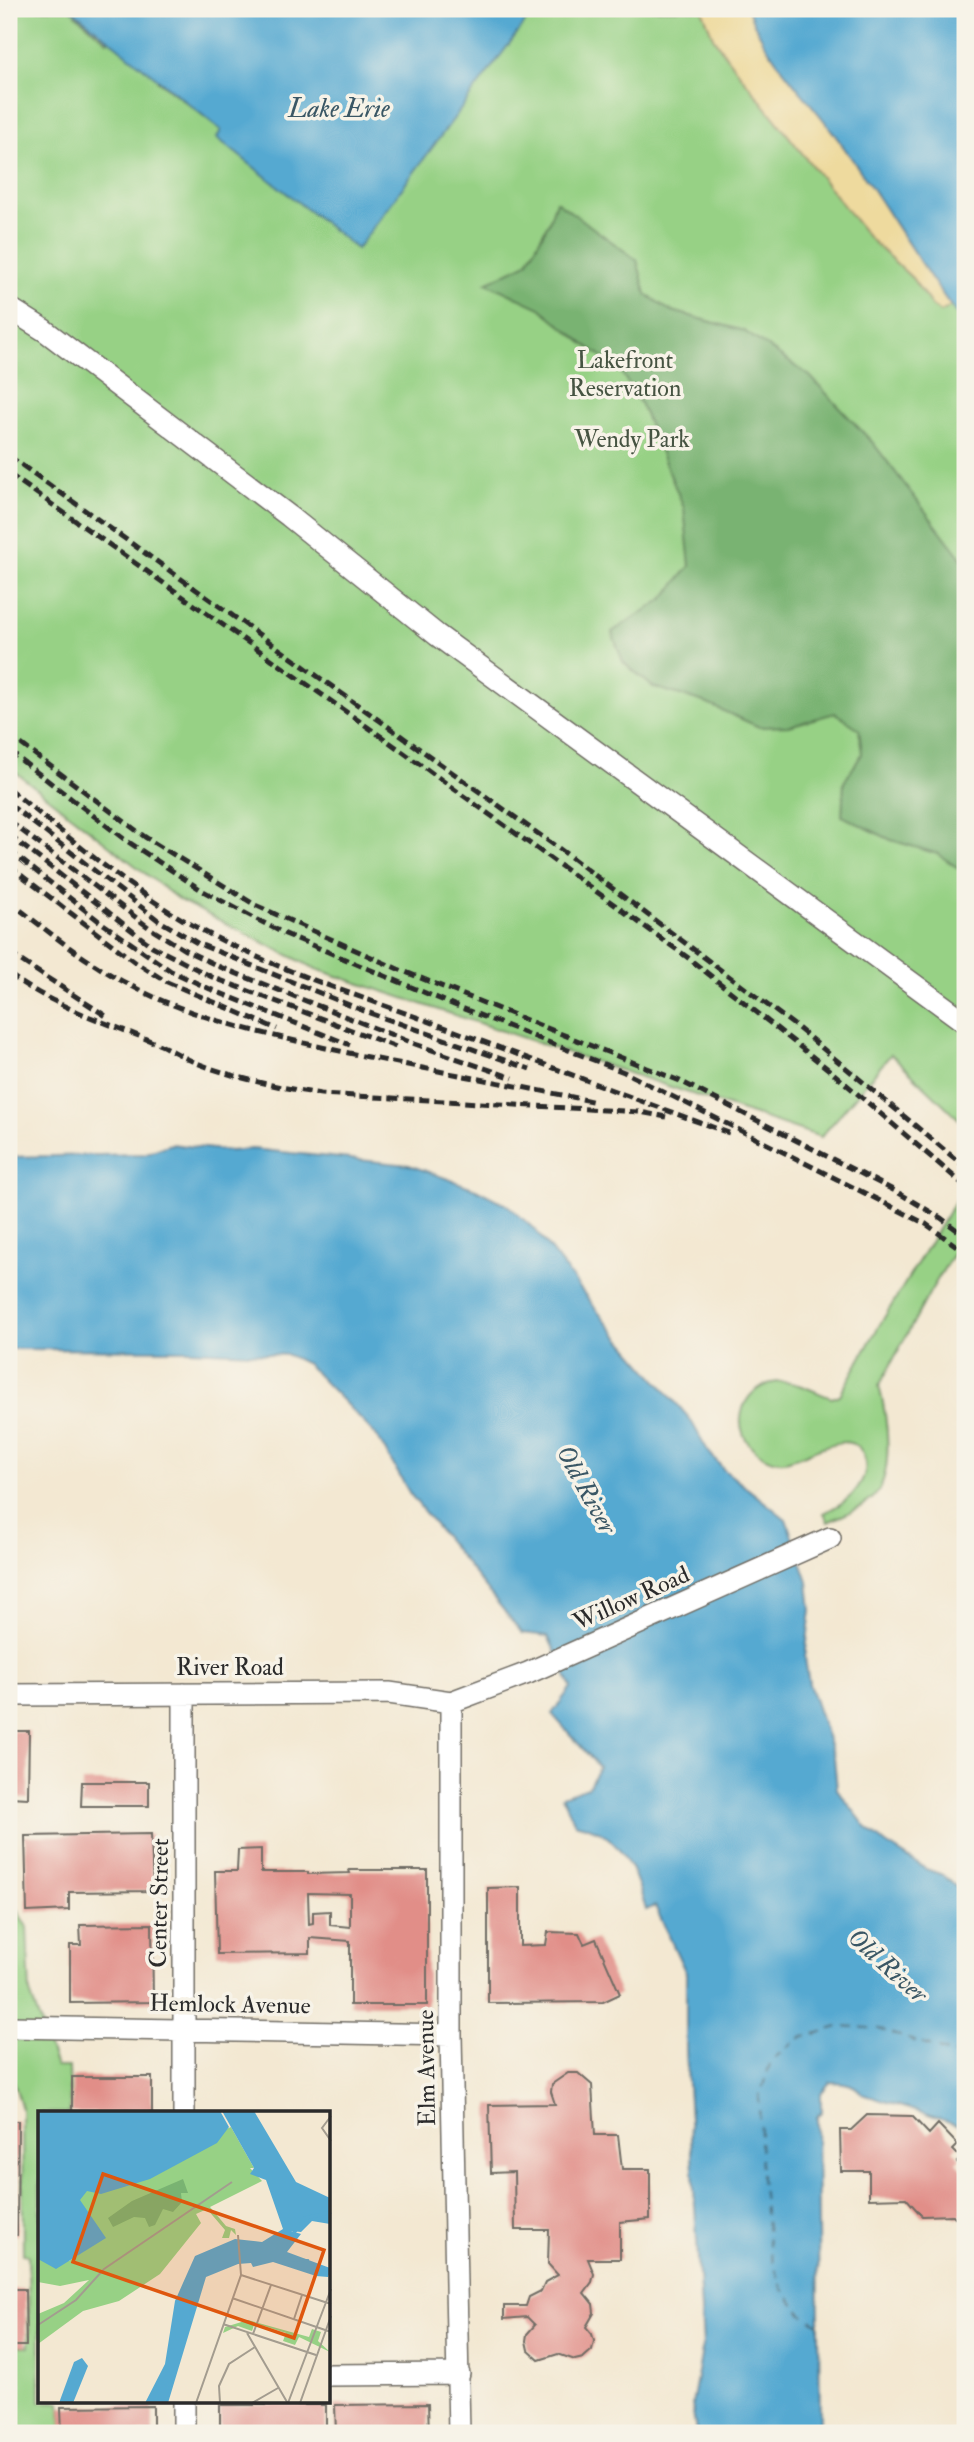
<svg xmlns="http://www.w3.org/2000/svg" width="974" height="2442" font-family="'IM FELL Double Pica',serif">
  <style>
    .green { fill: #97d185; stroke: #617e58; stroke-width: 2 }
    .forest { fill: #79b372; stroke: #526f4e; stroke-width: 2 }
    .sand { fill: #eeda9e; stroke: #8c8264; stroke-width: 2 }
    .water { fill: #55a9d1; stroke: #406a7e; stroke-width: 2 }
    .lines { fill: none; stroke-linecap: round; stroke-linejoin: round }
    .ferry { stroke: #3a5765; stroke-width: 2; stroke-dasharray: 9 7; stroke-linecap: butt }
    .building { fill: #e18e88; fill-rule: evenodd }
    .minor-casing { stroke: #716d65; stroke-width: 24 }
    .minor { stroke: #fff; stroke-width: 21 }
    .rail { stroke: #2b2b2b; stroke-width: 5; stroke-dasharray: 10 5; stroke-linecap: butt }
    .labels { text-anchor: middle; stroke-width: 7; stroke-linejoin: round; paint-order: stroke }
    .park-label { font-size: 24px; fill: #465442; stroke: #f7f3e8 }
    .street-label { font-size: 24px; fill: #2b2b2b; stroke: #f7f3e8 }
    .water-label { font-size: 26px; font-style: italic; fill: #3a5765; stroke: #f7f3e8 }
    .inset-river { fill: none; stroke: #55a9d1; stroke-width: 3.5 }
    .inset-road { fill: none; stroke: #a39c8f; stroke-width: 2 }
    .view { fill: #df570e; fill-opacity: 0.15; stroke: #df570e; stroke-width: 3.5 }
    .inset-edge { fill: none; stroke: #2b2b2b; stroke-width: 3.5 }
  </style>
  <rect width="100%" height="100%" fill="#f7f3e8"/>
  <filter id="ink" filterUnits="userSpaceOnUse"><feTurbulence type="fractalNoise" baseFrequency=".0143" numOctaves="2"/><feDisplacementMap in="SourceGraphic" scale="14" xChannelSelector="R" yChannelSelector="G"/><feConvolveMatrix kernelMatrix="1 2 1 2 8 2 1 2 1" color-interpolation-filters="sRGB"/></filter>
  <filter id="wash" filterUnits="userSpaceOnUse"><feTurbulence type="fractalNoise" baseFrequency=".00686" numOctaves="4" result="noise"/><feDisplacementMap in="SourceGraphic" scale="28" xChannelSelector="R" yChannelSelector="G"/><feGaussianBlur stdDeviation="1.57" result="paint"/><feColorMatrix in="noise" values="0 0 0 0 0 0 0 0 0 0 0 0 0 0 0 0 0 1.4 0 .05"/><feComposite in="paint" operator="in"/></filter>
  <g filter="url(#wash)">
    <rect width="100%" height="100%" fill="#f3e8d2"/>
    <path class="green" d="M9 9H80L76 15 107 41 130 9H208L157 80 221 129 433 9H965V1125L891 1054 821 1137 316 969 179 900 9 767Z
      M965 1185V1234L930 1292 879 1386C887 1415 896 1476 872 1499 860 1510 842 1515 828 1522L824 1513C837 1506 850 1500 858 1487 864 1478 868 1469 864 1457 853 1423 806 1458 784 1461 773 1462 762 1456 755 1450 726 1425 745 1382 781 1382 798 1382 817 1393 832 1398L840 1395 876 1331Z
      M9 1897 27 1927 30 1993 56 2067H69L70 2113H40V2402H61L62 2433H9V2346H29L28 2255 23 2254 22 2109 9 2065Z"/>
    <path class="forest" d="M556 201 637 260 646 294 669 310 744 331 810 376 873 443 965 563V873L938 854 891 840 842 816 844 782 862 754 859 729 835 713 789 726 759 727 701 701 653 687 623 662 612 632 663 599 690 566 684 508 641 405 618 367 584 344 540 308 486 283 527 263 549 222Z"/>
    <path class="sand" d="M702 9H748C764 53 800 88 827 124 867 178 903 234 940 289L951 306 941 312 932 306 912 278 869 238 728 59 713 37Z"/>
    <path class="water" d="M71 9H535L357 249 217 138 221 130Z
      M748 9H965V325C915 261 876 188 826 123 799 88 763 52 748 9Z
      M171 1144 230 1151 252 1149 409 1165 476 1189 509 1206 536 1231 606 1322 690 1419 708 1451 723 1469 786 1519 808 1582 811 1610 805 1658 809 1684 834 1757 837 1789 867 1828 886 1844 926 1869 943 1875 965 1895V2127L862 2094C854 2082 843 2083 830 2082L821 2093V2112L817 2116 820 2433H696L692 2404 703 2345 686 2050V1973L655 1906 646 1910C638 1881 628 1852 602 1833 595 1828 584 1826 575 1823L562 1796 588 1787 599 1767 552 1714 571 1687 548 1636 522 1633 410 1494 377 1436 307 1364 288 1355 190 1350 9 1349V1157L144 1154Z"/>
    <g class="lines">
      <path class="ferry" d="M819 2324 802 2314 782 2288 770 2252 761 2178 759 2098 771 2061 797 2039 842 2026 879 2029 965 2058"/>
    </g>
    <g id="blocks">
      <path class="building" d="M9 1731H29L28 1798 9 1797Z
        M82 1782H149V1806H81Z
        M151 1834 153 1891 69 1892V1910L27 1912 25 1836Z
        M261 1849V1872H308V1874L350 1873 349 1870H427V2005H350V1941L310 1938V1953L217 1954 215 1871H237L238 1850ZM308 1893 350 1894V1927L330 1925V1911L313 1912V1923L309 1924Z
        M520 1887V1946L546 1945 548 1932 579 1933 584 1944 596 1939 620 1994 603 2002 488 2003V1888Z
        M152 1924 153 2002 70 2003V1945H81L80 1925Z
        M568 2073H578L592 2085 595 2135H618L622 2169H650V2219L620 2222V2259H588L594 2274 592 2282 584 2293 593 2304 594 2313 586 2327 592 2334 594 2341 592 2350 583 2358 575 2360 558 2354 539 2360 528 2350 526 2341 527 2334 535 2325 527 2317 504 2319V2306H526L529 2297 541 2291 545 2282 558 2275 548 2264 549 2230H515L514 2172 491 2173 489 2105 555 2104 551 2092 552 2084Z
        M72 2077H152V2113H72Z
        M867 2115 912 2116 929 2134 938 2124 958 2145 953 2150 961 2158 957 2162 965 2171V2211L957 2219 953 2215 922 2216 906 2198 869 2199V2171H841L840 2130H851Z
        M9 2121H18L17 2235H9Z
        M9 2289H25L26 2346H9Z
        M428 2404 429 2433H336L335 2405Z
        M220 2405H326V2433H220Z
        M153 2406V2433H62L61 2407Z"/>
    </g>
  </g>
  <g filter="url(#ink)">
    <use href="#blocks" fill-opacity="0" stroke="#716d65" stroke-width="2"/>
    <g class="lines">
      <defs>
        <path id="minor" d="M9 308 44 330 289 516 437 635 965 1022
          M9 1695 389 1693 451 1702 528 1673 830 1538
          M451 1702V2035L459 2433
          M9 2027 451 2035
          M184 2113V1694
          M329 2375 459 2374
          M184 2402V2433"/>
      </defs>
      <use href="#minor" class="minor-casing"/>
      <use href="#minor" class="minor"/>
      <path class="rail" d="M9 456 568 855 798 1028 965 1167
        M9 474 389 742 687 957 833 1073 965 1186
        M9 735 145 837 255 905 398 969 680 1081 897 1192 941 1218 965 1236
        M9 751 124 839 203 891 283 933 454 1005 624 1072 926 1224 965 1252
        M9 789C60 830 110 873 164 908 247 961 345 991 436 1024 534 1060 631 1098 729 1133
        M9 804 158 920 199 944 364 1011 530 1069
        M9 821 151 929 185 950 220 967 415 1044 513 1078
        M9 835 152 946 212 977 396 1047
        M9 850 99 921 171 971 210 989 350 1045
        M9 866 135 962 167 982 277 1029
        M9 901C46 930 84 961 126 983 188 1017 257 1032 326 1048 416 1068 506 1083 596 1102
        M9 953 106 1016
        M9 974C55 1008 107 1022 158 1044 170 1049 181 1056 192 1061 233 1078 277 1087 321 1094L640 1112 666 1117"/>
    </g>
  </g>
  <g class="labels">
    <g class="park-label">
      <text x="625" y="368">Lakefront<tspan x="625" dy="28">Reservation</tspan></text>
      <text x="632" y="447">Wendy Park</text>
    </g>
    <g class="street-label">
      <text transform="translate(631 1598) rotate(-24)" y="8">Willow Road</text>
      <text x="230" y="1675">River Road</text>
      <text transform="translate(159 1903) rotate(-89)" y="8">Center Street</text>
      <text transform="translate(230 2004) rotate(1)" y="8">Hemlock Avenue</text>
      <text transform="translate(426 2068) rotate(-91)" y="8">Elm Avenue</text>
    </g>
    <g class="water-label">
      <text x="339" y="117">Lake Erie</text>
      <text transform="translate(587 1489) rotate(61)" y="9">Old River</text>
      <text transform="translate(888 1965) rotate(42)" y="9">Old River</text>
    </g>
  </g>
  <g transform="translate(38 2111)">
    <rect width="292" height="292" fill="#f3e8d2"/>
    <path d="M193 16 216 57H212L224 70 172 96 188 115 197 118 198 124 193 119 191 127H184L187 119 169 98 158 103 163 112 122 163 81 190 45 200 0 233V203L26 192 51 169 22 175 0 171V147L31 150 53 135 37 93 46 80ZM210 209 271 226 274 218 283 221 280 230 292 241 261 226 257 234 245 230 248 222 226 215 216 214 214 220 200 215 185 222 187 216Z" fill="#97d185"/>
    <path d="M145 68 150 82H143L144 91 135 101 125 98 117 114 111 116 107 107 96 106 75 116 70 107 94 90Z" fill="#79b372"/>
    <path d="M0 0H182L191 16 179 32 112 68 63 83 49 80 42 89 68 127 18 158 0 148ZM184 0H216L258 71 292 87V113L274 110 263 121 253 120 263 123 249 141 292 157V161L290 166 278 165 235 151 215 156 213 152 200 153 168 166 130 292H107L127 253 137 190 157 145 197 128 224 131 245 118 228 69 212 63 216 57ZM44 247 50 255 35 292H21L36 251Z" fill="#55a9d1"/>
    <path class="inset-river" d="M271 150 248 148 246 135 267 107 293 101"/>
    <path class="inset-road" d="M293 5 284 17 293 30M203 164 293 193M194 187 293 221M256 208 264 184M185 213 278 244M0 214 38 189 66 158 194 71M209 222 249 291M215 223 233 174M158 292 203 164 200 124M182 292 181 275 191 253 217 236M214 292 240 277M250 292 293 178M262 292 293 205"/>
    <path class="view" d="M65 63 286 139 256 227 35 151Z"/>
    <rect width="292" height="292" class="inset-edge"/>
  </g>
  <rect width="974" height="2442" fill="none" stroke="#f7f3e8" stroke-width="35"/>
</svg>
